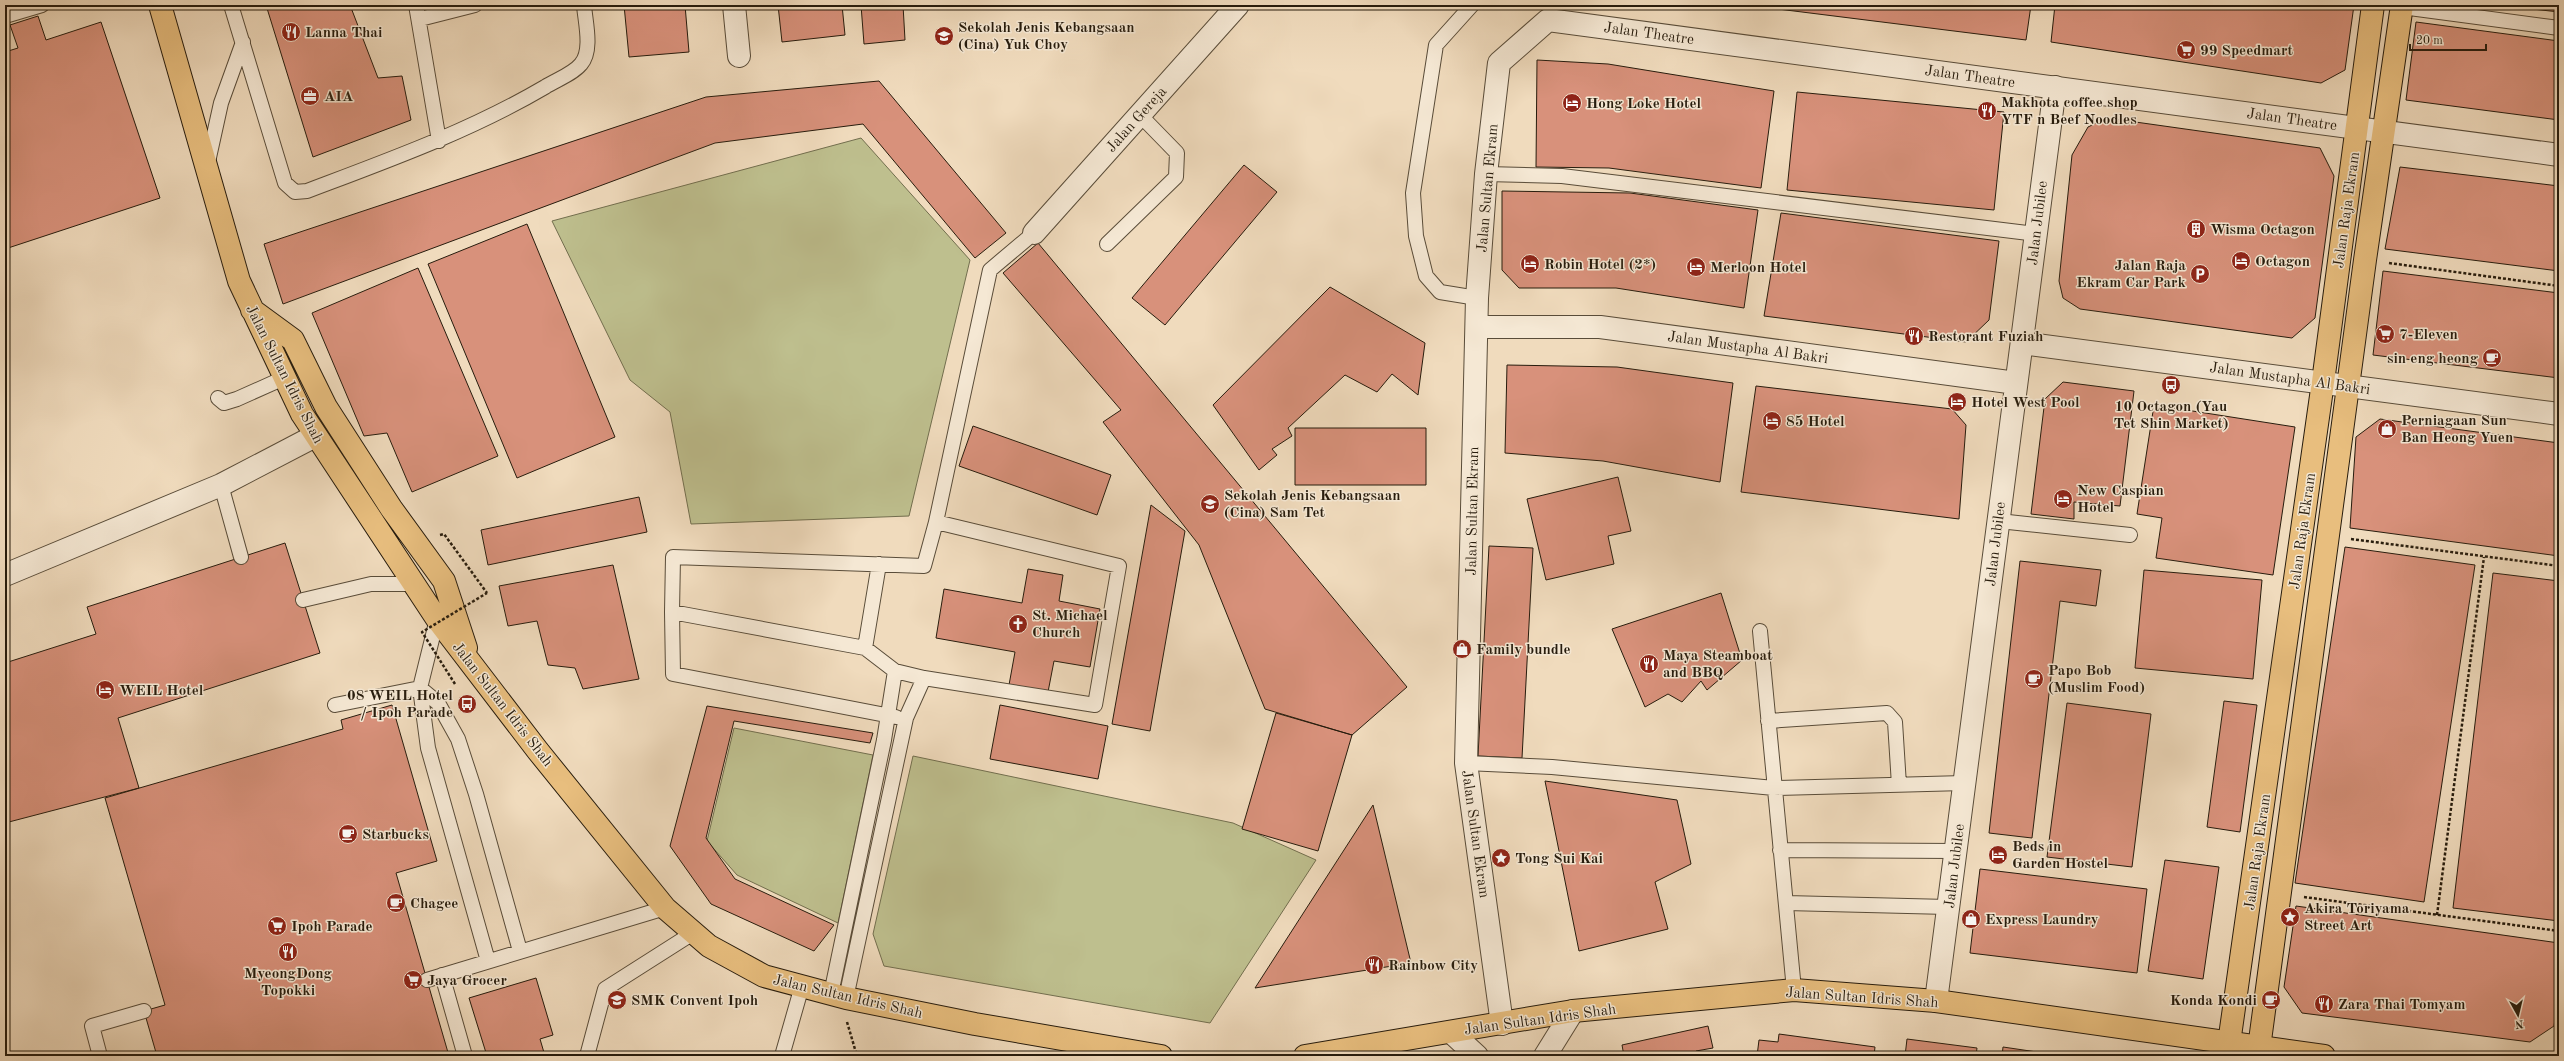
<svg xmlns="http://www.w3.org/2000/svg" width="2564" height="1061" font-family="'Old Standard TT',serif">
  <style>
    .green { fill: #bebf8e; stroke: #726e4e }
    .building { fill: #d8917b; stroke: #271c0d }
    .lines { fill: none; stroke-linecap: round; stroke-linejoin: round }
    .service-casing { stroke: #594c39; stroke-width: 16 }
    .minor-casing { stroke: #594c39; stroke-width: 24 }
    .tertiary-casing { stroke: #594c39; stroke-width: 24 }
    .primary-casing { stroke: #271c0d; stroke-width: 24 }
    .trunk-casing { stroke: #271c0d; stroke-width: 24 }
    .path { stroke: #271c0d; stroke-width: 2.5; stroke-dasharray: 3 2; stroke-linecap: butt }
    .service { stroke: #f5e8d4; stroke-width: 14 }
    .minor { stroke: #f5e8d4; stroke-width: 22 }
    .tertiary { stroke: #f5e8d4; stroke-width: 22 }
    .primary { stroke: #e8be7e; stroke-width: 22 }
    .trunk { stroke: #e8be7e; stroke-width: 22 }
    .path-bridge { stroke: #271c0d; stroke-width: 2.5; stroke-dasharray: 3 2; stroke-linecap: butt }
    .labels { text-anchor: middle; stroke-width: 3; stroke-linejoin: round; paint-order: stroke }
    .poi-label { font-size: 15px; font-weight: bold; fill: #271c0d; stroke: #f5e8d4; text-anchor: start }
    .street-label { font-size: 15px; fill: #271c0d; stroke: #f5e8d4 }
  </style>
  <rect width="100%" height="100%" fill="#f0dbbd"/>
  <filter id="stains"><feTurbulence type="fractalNoise" baseFrequency=".005" numOctaves="4"/><feColorMatrix values="0 0 0 0 .2 0 0 0 0 .09 0 0 0 0 .02 0 0 0 .5 -.17"/></filter>
  <radialGradient id="worn" r=".72"><stop offset=".6" stop-color="#630" stop-opacity="0"/><stop offset="1" stop-color="#630" stop-opacity=".3"/></radialGradient>
  <path class="green" d="M861 138 970 260 909 516 691 524 670 412 630 380 552 221Z
    M734 728 873 755 838 923 737 875 707 841Z
    M913 756 1233 823 1316 860 1210 1023 884 966 873 934Z"/>
  <path class="building" d="M266 5H350L378 78 402 76 411 120 313 157Z
    M419 5H462L422 15Z
    M624 5H685L689 52 629 57Z
    M778 5H842L845 35 782 42Z
    M861 5H903L905 40 864 44Z
    M903 5H959L903 9Z
    M1778 5H2031L2026 40 1778 9Z
    M2055 5H2354L2345 70 2321 83 2051 42Z
    M2497 5H2559V12Z
    M38 16 46 40 101 22 160 198 5 249V52L18 48 10 25Z
    M2416 22 2559 41V120L2406 100Z
    M1537 60 1608 64 1774 91 1761 188 1609 168 1536 167Z
    M879 81 1006 233 975 258 863 124 715 143 283 304 264 244 706 97Z
    M1797 92 2004 112 1994 210 1787 190Z
    M2107 118 2320 148 2334 176 2315 318 2292 338 2080 309 2063 298 2059 281 2072 155 2088 127Z
    M1244 165 1277 192 1165 325 1132 298Z
    M2400 167 2559 186V271L2385 249Z
    M1502 191 1630 193 1758 210 1744 308 1616 288H1519L1502 270Z
    M1781 213 1999 241 1989 320 1966 342 1764 316Z
    M527 224 615 437 517 478 428 264Z
    M1038 243 1407 687 1352 735 1265 709 1199 545 1103 422 1121 410 1003 273Z
    M418 268 498 456 412 492 387 433 364 436 312 313Z
    M2383 271 2559 293V378L2373 355Z
    M1330 287 1425 343 1418 395 1392 374 1377 392 1345 375 1288 428 1292 436 1272 449 1277 455 1259 470 1213 405Z
    M1507 365 1617 367 1733 383 1720 482 1603 461 1505 453Z
    M2063 382 2134 391 2120 506 2074 502V519L2031 514 2045 399Z
    M1756 386 1952 409 1966 425 1959 519 1741 492Z
    M2154 405 2295 427 2273 575 2156 558 2162 518 2137 514Z
    M2380 419 2559 443V556L2350 528 2356 437Z
    M973 426 1111 475 1097 515 959 466Z
    M1295 428H1426V485H1295Z
    M1618 477 1631 531 1608 536 1614 564 1546 580 1527 499Z
    M639 497 647 532 488 565 481 530Z
    M1151 505 1185 531 1150 731 1112 724Z
    M285 543 320 653 118 718 139 788 5 823V663L96 634 87 607Z
    M1489 546 1533 548 1522 758 1478 756Z
    M2345 547 2475 565 2424 902 2295 883Z
    M2020 561 2101 570 2096 606 2060 601 2032 838 1989 833Z
    M613 565 639 679 583 689 575 668 548 665 537 621 508 626 499 586Z
    M1028 569 1063 575 1059 601 1100 609 1090 667 1054 661 1048 692 1009 685 1015 652 936 638 944 589 1022 603Z
    M2144 570 2262 580 2253 679 2135 668Z
    M2493 573 2559 581V921L2453 908Z
    M1721 593 1742 660 1707 690 1701 681 1682 702 1668 694 1645 707 1612 629Z
    M2224 701 2257 705 2240 832 2207 827Z
    M2067 703 2151 714 2132 867 2047 857Z
    M392 705 437 861 396 873 449 1056H157L144 1011 165 1005 105 798 343 729 341 720Z
    M1000 705 1108 726 1098 779 990 759Z
    M707 706 873 733 870 743 734 721 706 838 735 879 834 925 814 951 711 904 670 846Z
    M1276 713 1352 735 1318 851 1242 829Z
    M1545 781 1677 800 1691 864 1655 882 1668 929 1579 951Z
    M1373 805 1411 963 1255 988Z
    M2165 860 2219 867 2203 979 2148 971Z
    M1980 869 2147 889 2137 973 1970 953Z
    M2296 906 2559 943V990L2554 1026 2530 1042 2302 1013 2284 987Z
    M536 978 553 1035 540 1039 545 1056H487L469 998Z
    M1708 1026 1713 1048 1696 1051 1697 1056H1624L1622 1045Z
    M1779 1034 1875 1047 1874 1056H1757L1759 1040 1778 1042Z
    M1907 1039 1977 1048 1976 1056H1905Z
    M2003 1047 2064 1056H2002Z"/>
  <g class="lines">
    <defs>
      <path id="service" d="M231 5 285 183 295 192 307 191C389 160 470 131 545 87 556 80 573 74 581 64 593 50 585 21 584 5
        M416 5 439 141
        M1472 5 1436 45 1413 193 1416 236 1426 276 1440 292 1477 298
        M2402 7 2559 28
        M5 16 42 5
        M420 19 475 5
        M208 162 221 103 243 42
        M1486 174 1562 176 2036 234
        M1107 244 1176 177 1177 153 1140 115
        M218 398 224 403 237 399 284 378
        M221 485 241 557
        M1999 521 2130 535
        M936 522 1119 566 1095 705 924 678 895 671 865 648 672 612 673 557 924 566Z
        M936 522 990 270 1034 233
        M303 600 371 584H415
        M672 612 673 674 896 717
        M437 619 420 688 428 748 488 961
        M1760 631 1794 990
        M865 648 879 564
        M420 688 438 703 458 739 476 794 520 951
        M335 705 420 688
        M1768 721 1887 713 1895 722 1899 785
        M1466 763 1552 767 1774 788 1964 783
        M1780 850 1956 851
        M1786 903 1948 907
        M442 975 465 1056
        M427 980 665 908
        M831 994 884 740 895 671
        M846 998 906 718 924 678
        M100 1056 92 1026 144 1011
        M587 1056 605 989 693 933
        M782 1056 802 986"/>
      <path id="minor" d="M734 5 739 56
        M1034 233 1238 5
        M1478 327H1600L2016 383
        M2022 343 2559 414
        M5 575 221 485 315 436
        M1936 1001 2055 87"/>
      <path id="tertiary" d="M1502 1024 1466 763 1477 298 1486 174 1499 63 1548 20 2559 155
        M1451 1032 1477 1056
        M1545 1056 1573 1011"/>
      <path id="primary" d="M2229 1043 2323 382 2373 5
        M2259 1048 2365 260 2402 5"/>
      <path id="trunk" d="M160 5 239 281 302 414 437 619 538 751 665 908 709 946 764 976 846 998 975 1024 1161 1056
        M252 310 293 340 326 407 391 508 444 581 466 648
        M1305 1056 1573 1011 1794 990 1936 1001 2324 1056"/>
    </defs>
    <use href="#service" class="service-casing"/>
    <use href="#minor" class="minor-casing"/>
    <use href="#tertiary" class="tertiary-casing"/>
    <use href="#primary" class="primary-casing"/>
    <use href="#trunk" class="trunk-casing"/>
    <path class="path" d="M2389 263 2559 286
      M440 535 444 534 487 593
      M2351 539 2559 566
      M2304 897 2559 931
      M2437 915 2484 557
      M847 1022 857 1056"/>
    <use href="#service" class="service"/>
    <use href="#minor" class="minor"/>
    <use href="#tertiary" class="tertiary"/>
    <use href="#primary" class="primary"/>
    <use href="#trunk" class="trunk"/>
    <path class="path-bridge" d="M455 684 422 632 487 593"/>
  </g>
  <defs>
    <symbol id="restaurant-disc" viewBox="-11 -11 22 22"><circle r="9.5" fill="#8f2418" stroke="#f5e8d4"/><path d="M-5-6h1v4h1v-4h1v4h1v-4h1v5L-1.5 .5V6h-2V.5L-5-1ZM5-6V6H3V1.5H1.5Q1.5-4 5-6Z" fill="#fff"/></symbol>
    <symbol id="school-disc" viewBox="-11 -11 22 22"><circle r="9.5" fill="#8f2418" stroke="#f5e8d4"/><path d="M0-5L7-2L0 1L-7-2ZM-4 1L0 2.5L4 1V4Q0 6-4 4Z" fill="#fff"/></symbol>
    <symbol id="supermarket-disc" viewBox="-11 -11 22 22"><circle r="9.5" fill="#8f2418" stroke="#f5e8d4"/><path d="M-6-5.5h2.5l.6 2H6L4.5 2H-2.5L-4.4-4H-6ZM-1.5 3.2a1.3 1.3 0 1 0 .1 0ZM3 3.2a1.3 1.3 0 1 0 .1 0Z" fill="#fff"/></symbol>
    <symbol id="office-disc" viewBox="-11 -11 22 22"><circle r="9.5" fill="#8f2418" stroke="#f5e8d4"/><path d="M-6-3h4V-5.5h4V-3h4V5H-6ZM-1-4.5V-3h2v-1.5ZM-6 0V1H6V0Z" fill="#fff"/></symbol>
    <symbol id="hotel-disc" viewBox="-11 -11 22 22"><circle r="9.5" fill="#8f2418" stroke="#f5e8d4"/><path d="M-6-4.5h1.5V1H6V5H4.5V3h-9V5H-6ZM-4 0a1.8 1.8 0 1 1 3.6 0ZM.5 0V-2.5h3Q6-2.5 6 0Z" fill="#fff"/></symbol>
    <symbol id="building-disc" viewBox="-11 -11 22 22"><circle r="9.5" fill="#8f2418" stroke="#f5e8d4"/><path d="M-4-6H4V6H1V3H-1V6H-4ZM-2.5-4.3h1.7v1.8h-1.7ZM.8-4.3h1.7v1.8H.8ZM-2.5-1h1.7V.8h-1.7ZM.8-1h1.7V.8H.8Z" fill="#fff"/></symbol>
    <symbol id="parking-disc" viewBox="-11 -11 22 22"><circle r="9.5" fill="#8f2418" stroke="#f5e8d4"/><path d="M-3.5-5.5H1a3.5 3.5 0 0 1 0 7H-1V5.5H-3.5ZM-1-3.4V-.6H.8a1.4 1.4 0 0 0 0-2.8Z" fill="#fff"/></symbol>
    <symbol id="cafe-disc" viewBox="-11 -11 22 22"><circle r="9.5" fill="#8f2418" stroke="#f5e8d4"/><path d="M-5.5-4.5H6V0H3Q3 3.5 0 3.5H-2.5Q-5.5 3.5-5.5 0ZM3-3.2v2h1.7v-2ZM-6 4.5H4V6H-6Z" fill="#fff"/></symbol>
    <symbol id="bus-disc" viewBox="-11 -11 22 22"><circle r="9.5" fill="#8f2418" stroke="#f5e8d4"/><path d="M-5-6H5V4H4V6H2V4H-2V6H-4V4H-5ZM-3.5-4V0h7V-4ZM-3.5 1.2v1.5H-2V1.2ZM2 1.2v1.5H3.5V1.2Z" fill="#fff"/></symbol>
    <symbol id="shop-disc" viewBox="-11 -11 22 22"><circle r="9.5" fill="#8f2418" stroke="#f5e8d4"/><path d="M-5-2.5h2.3a2.7 3.5 0 0 1 5.4 0H5L5.5 6h-11ZM-1.5-2.5h3a1.5 2.3 0 0 0-3 0Z" fill="#fff"/></symbol>
    <symbol id="church-disc" viewBox="-11 -11 22 22"><circle r="9.5" fill="#8f2418" stroke="#f5e8d4"/><path d="M-1.2-6h2.4v3.5h3.3v2.4h-3.3V6h-2.4V-.1h-3.3v-2.4h3.3Z" fill="#fff"/></symbol>
    <symbol id="sight-disc" viewBox="-11 -11 22 22"><circle r="9.5" fill="#8f2418" stroke="#f5e8d4"/><path d="M0-6L1.8-2.2L6-1.7L2.9 1.2L3.7 5.4L0 3.3L-3.7 5.4L-2.9 1.2L-6-1.7L-1.8-2.2Z" fill="#fff"/></symbol>
  </defs>
  <g fill-rule="evenodd">
    <use href="#restaurant-disc" x="280" y="21" width="22" height="22"/>
    <use href="#school-disc" x="933" y="25" width="22" height="22"/>
    <use href="#supermarket-disc" x="2175" y="39" width="22" height="22"/>
    <use href="#office-disc" x="299" y="85" width="22" height="22"/>
    <use href="#hotel-disc" x="1561" y="92" width="22" height="22"/>
    <use href="#restaurant-disc" x="1976" y="100" width="22" height="22"/>
    <use href="#building-disc" x="2185" y="218" width="22" height="22"/>
    <use href="#hotel-disc" x="2230" y="250" width="22" height="22"/>
    <use href="#hotel-disc" x="1519" y="253" width="22" height="22"/>
    <use href="#hotel-disc" x="1685" y="256" width="22" height="22"/>
    <use href="#parking-disc" x="2189" y="263" width="22" height="22"/>
    <use href="#supermarket-disc" x="2374" y="323" width="22" height="22"/>
    <use href="#restaurant-disc" x="1903" y="325" width="22" height="22"/>
    <use href="#cafe-disc" x="2481" y="347" width="22" height="22"/>
    <use href="#bus-disc" x="2160" y="374" width="22" height="22"/>
    <use href="#hotel-disc" x="1946" y="391" width="22" height="22"/>
    <use href="#hotel-disc" x="1761" y="410" width="22" height="22"/>
    <use href="#shop-disc" x="2376" y="418" width="22" height="22"/>
    <use href="#hotel-disc" x="2052" y="488" width="22" height="22"/>
    <use href="#school-disc" x="1199" y="493" width="22" height="22"/>
    <use href="#church-disc" x="1007" y="613" width="22" height="22"/>
    <use href="#shop-disc" x="1451" y="638" width="22" height="22"/>
    <use href="#restaurant-disc" x="1638" y="653" width="22" height="22"/>
    <use href="#cafe-disc" x="2023" y="668" width="22" height="22"/>
    <use href="#hotel-disc" x="94" y="679" width="22" height="22"/>
    <use href="#bus-disc" x="456" y="693" width="22" height="22"/>
    <use href="#cafe-disc" x="337" y="823" width="22" height="22"/>
    <use href="#hotel-disc" x="1987" y="844" width="22" height="22"/>
    <use href="#sight-disc" x="1490" y="847" width="22" height="22"/>
    <use href="#cafe-disc" x="385" y="892" width="22" height="22"/>
    <use href="#sight-disc" x="2279" y="906" width="22" height="22"/>
    <use href="#shop-disc" x="1960" y="908" width="22" height="22"/>
    <use href="#supermarket-disc" x="266" y="915" width="22" height="22"/>
    <use href="#restaurant-disc" x="277" y="941" width="22" height="22"/>
    <use href="#restaurant-disc" x="1363" y="954" width="22" height="22"/>
    <use href="#supermarket-disc" x="402" y="969" width="22" height="22"/>
    <use href="#school-disc" x="606" y="989" width="22" height="22"/>
    <use href="#cafe-disc" x="2260" y="989" width="22" height="22"/>
    <use href="#restaurant-disc" x="2313" y="993" width="22" height="22"/>
  </g>
  <g class="labels">
    <g class="poi-label">
      <text x="958" y="32">Sekolah Jenis Kebangsaan<tspan x="958" dy="17">(Cina) Yuk Choy</tspan></text>
      <text x="305" y="37">Lanna Thai</text>
      <text x="2200" y="55">99 Speedmart</text>
      <text x="324" y="101">AIA</text>
      <text x="2001" y="107">Makhota coffee shop<tspan x="2001" dy="17">YTF n Beef Noodles</tspan></text>
      <text x="1586" y="108">Hong Loke Hotel</text>
      <text x="2210" y="234">Wisma Octagon</text>
      <text x="2255" y="266">Octagon</text>
      <text x="1544" y="269">Robin Hotel (2*)</text>
      <text x="2186" y="270" text-anchor="end">Jalan Raja<tspan x="2186" dy="17">Ekram Car Park</tspan></text>
      <text x="1710" y="272">Merloon Hotel</text>
      <text x="2399" y="339">7-Eleven</text>
      <text x="1928" y="341">Restorant Fuziah</text>
      <text x="2478" y="363" text-anchor="end">sin eng heong</text>
      <text x="1971" y="407">Hotel West Pool</text>
      <text x="2171" y="411" text-anchor="middle">10 Octagon (Yau<tspan x="2171" dy="17">Tet Shin Market)</tspan></text>
      <text x="2401" y="425">Perniagaan Sun<tspan x="2401" dy="17">Ban Heong Yuen</tspan></text>
      <text x="1786" y="426">85 Hotel</text>
      <text x="2077" y="495">New Caspian<tspan x="2077" dy="17">Hotel</tspan></text>
      <text x="1224" y="500">Sekolah Jenis Kebangsaan<tspan x="1224" dy="17">(Cina) Sam Tet</tspan></text>
      <text x="1032" y="620">St. Michael<tspan x="1032" dy="17">Church</tspan></text>
      <text x="1476" y="654">Family bundle</text>
      <text x="1663" y="660">Maya Steamboat<tspan x="1663" dy="17">and BBQ</tspan></text>
      <text x="2048" y="675">Papo Bob<tspan x="2048" dy="17">(Muslim Food)</tspan></text>
      <text x="119" y="695">WEIL Hotel</text>
      <text x="453" y="700" text-anchor="end">08 WEIL Hotel<tspan x="453" dy="17">/ Ipoh Parade</tspan></text>
      <text x="362" y="839">Starbucks</text>
      <text x="2012" y="851">Beds in<tspan x="2012" dy="17">Garden Hostel</tspan></text>
      <text x="1515" y="863">Tong Sui Kai</text>
      <text x="410" y="908">Chagee</text>
      <text x="2304" y="913">Akira Toriyama<tspan x="2304" dy="17">Street Art</tspan></text>
      <text x="1985" y="924">Express Laundry</text>
      <text x="291" y="931">Ipoh Parade</text>
      <text x="1388" y="970">Rainbow City</text>
      <text x="288" y="978" text-anchor="middle">MyeongDong<tspan x="288" dy="17">Topokki</tspan></text>
      <text x="427" y="985">Jaya Grocer</text>
      <text x="631" y="1005">SMK Convent Ipoh</text>
      <text x="2257" y="1005" text-anchor="end">Konda Kondi</text>
      <text x="2338" y="1009">Zara Thai Tomyam</text>
    </g>
    <g class="street-label">
      <text transform="translate(1649 33) rotate(8)" y="5">Jalan Theatre</text>
      <text transform="translate(1970 76) rotate(8)" y="5">Jalan Theatre</text>
      <text transform="translate(1136 119) rotate(-48)" y="5">Jalan Gereja</text>
      <text transform="translate(2292 119) rotate(8)" y="5">Jalan Theatre</text>
      <text transform="translate(1487 188) rotate(-85)" y="5">Jalan Sultan Ekram</text>
      <text transform="translate(2346 210) rotate(-82)" y="5">Jalan Raja Ekram</text>
      <text transform="translate(2037 223) rotate(-83)" y="5">Jalan Jubilee</text>
      <text transform="translate(1748 347) rotate(8)" y="5">Jalan Mustapha Al Bakri</text>
      <text transform="translate(285 374) rotate(63)" y="5">Jalan Sultan Idris Shah</text>
      <text transform="translate(2290 378) rotate(8)" y="5">Jalan Mustapha Al Bakri</text>
      <text transform="translate(1472 511) rotate(-89)" y="5">Jalan Sultan Ekram</text>
      <text transform="translate(2302 531) rotate(-82)" y="5">Jalan Raja Ekram</text>
      <text transform="translate(1995 544) rotate(-83)" y="5">Jalan Jubilee</text>
      <text transform="translate(503 704) rotate(52)" y="5">Jalan Sultan Idris Shah</text>
      <text transform="translate(1476 834) rotate(82)" y="5">Jalan Sultan Ekram</text>
      <text transform="translate(2257 852) rotate(-82)" y="5">Jalan Raja Ekram</text>
      <text transform="translate(1954 866) rotate(-83)" y="5">Jalan Jubilee</text>
      <text transform="translate(848 996) rotate(13)" y="5">Jalan Sultan Idris Shah</text>
      <text transform="translate(1862 997) rotate(4)" y="5">Jalan Sultan Idris Shah</text>
      <text transform="translate(1540 1019) rotate(-8)" y="5">Jalan Sultan Idris Shah</text>
    </g>
  </g>
  <rect width="2564" height="1061" fill="none" stroke="#f0dbbd" stroke-width="20"/>
  <rect x="6" y="6" width="2552" height="1049" fill="none" stroke="#271c0d" stroke-width="2"/>
  <rect x="10" y="10" width="2544" height="1041" fill="none" stroke="#271c0d"/>
  <g transform="translate(2518 1015) rotate(172)" stroke="#f5e8d4" stroke-width="3" paint-order="stroke">
  <path d="M0-3L7 15L0 10L-7 15Z" fill="#271c0d"/>
  <text y="-6" font-size="11" font-weight="bold" text-anchor="middle" fill="#271c0d">N</text>
  </g>
  <path d="M2410 44v6h76v-6" fill="none" stroke="#271c0d" stroke-width="2"/>
  <text x="2416" y="44" font-size="12" fill="#271c0d" stroke="#f5e8d4" stroke-width="3" paint-order="stroke">20 m</text>
  <rect width="100%" height="100%" filter="url(#stains)"/>
  <rect width="100%" height="100%" fill="url(#worn)"/>
</svg>
